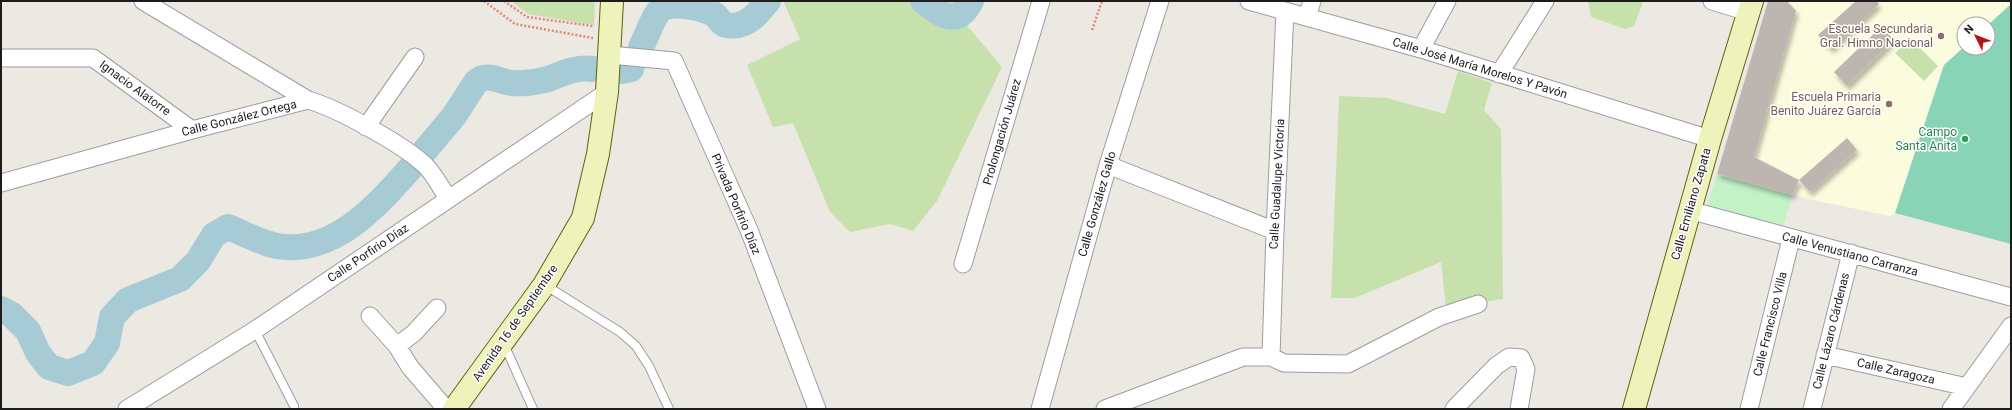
<svg xmlns="http://www.w3.org/2000/svg" width="2012" height="410" font-family="Roboto,sans-serif">
  <style>
    .education { fill: #fbfbdd }
    .grass { fill: #c7e1ad }
    .park { fill: #c3f2c7 }
    .pitch { fill: #89d3b7 }
    .lines { fill: none; stroke-linecap: round; stroke-linejoin: round }
    .river { stroke: #a7cbd5; stroke-width: 26 }
    .building { fill: #bcb5b0; filter: url(#shadow) }
    .service-casing { stroke: #9d9d9d; stroke-width: 10 }
    .minor-casing { stroke: #9d9d9d; stroke-width: 19 }
    .secondary-casing { stroke: #5c6510; stroke-width: 24 }
    .path { stroke: #e98376; stroke-width: 2.5; stroke-dasharray: 2 2; stroke-linecap: butt }
    .service { stroke: #fff; stroke-width: 8 }
    .minor { stroke: #fff; stroke-width: 17 }
    .secondary { stroke: #eef2bb; stroke-width: 22 }
    .education-dot { fill: #8d6e63; stroke: #fff; stroke-width: 1.5 }
    .leisure-dot { fill: #2e9e5b; stroke: #fff; stroke-width: 1.5 }
    .labels { text-anchor: middle; stroke-width: 3; stroke-linejoin: round; paint-order: stroke }
    .education-label { font-size: 12px; fill: #785e54; stroke: #fff; text-anchor: end }
    .street-label { font-size: 12px; fill: #1c1c1c; stroke: #fff }
    .leisure-label { font-size: 12px; fill: #27864d; stroke: #fff; text-anchor: end }
  </style>
  <defs>
    <filter id="shadow"><feDropShadow dx="2.5" dy="4.5" stdDeviation="2" flood-color="#0004"/></filter>
  </defs>
  <rect width="100%" height="100%" fill="#ece9e3"/>
  <path class="education" d="M1768 1H2011V4L1988 25 1964 24V47L1944 65 1895 213 1890 216 1808 199 1717 174Z"/>
  <path class="grass" d="M511 1H595L594 25 528 14Z
    M783 1H976L965 23 1002 67 937 201 913 231 890 224 850 232 830 212 793 123 773 127 747 65 800 39Z
    M1588 1H1642L1643 2 1634 26 1625 29 1591 17Z
    M1910 38 1938 66 1924 81 1895 53Z
    M1458 71 1492 83 1484 110 1501 129 1503 299 1446 308 1441 262 1355 298H1331L1339 96 1387 98 1445 114Z"/>
  <path class="park" d="M1717 174 1792 195 1783 228 1707 206Z"/>
  <path class="pitch" d="M2011 4V244L1895 213 1944 65 1964 47 1988 48V25Z"/>
  <g class="lines">
    <path class="river" d="M923 1C941 15 957 28 971 1
      M641 47C647 36 651 22 658 12 668 0 702 7 715 15 719 18 720 23 726 25 729 26 737 26 741 24 753 21 760 10 768 1
      M621 71 631 69 634 58
      M422 154 454 116 476 82C488 72 499 82 512 83 522 84 538 82 548 79 564 73 575 67 593 69
      M1 309 12 315 28 331 38 353 49 367 68 373 93 363 107 343 112 317 128 300 180 279 198 261 214 235 228 227C243 233 261 243 277 246 336 256 380 202 415 163"/>
  </g>
  <path class="building" d="M1768 1H1787L1796 11 1754 157 1799 180 1792 195 1717 174Z
    M1856 1H1876L1879 4 1831 49 1818 35Z
    M1881 27 1894 40 1847 86 1834 72Z
    M1847 138 1857 150 1810 192 1799 180Z"/>
  <g class="lines">
    <defs>
      <path id="service" d="M545 285 620 332 636 346 649 366 669 409
        M255 330 294 406
        M504 344 533 409"/>
      <path id="minor" d="M143 1 308 100
        M1249 1 1421 49 1710 139
        M1712 1 1748 12
        M1307 17 1312 1
        M1421 49 1447 1
        M610 55 674 61 749 230 817 409
        M1 58H93L192 130
        M1499 74 1545 1
        M366 127 415 57
        M1108 165 1275 231
        M1 183 192 130 308 100C339 109 402 144 425 165 434 174 441 188 448 198
        M1689 210 2011 297
        M963 264 1041 1
        M370 316 397 346 410 367 446 409
        M397 346 414 333 437 308
        M1825 355 1967 387
        M1271 357 1275 231 1285 11
        M127 409 255 330 607 92
        M1040 409 1108 165 1160 1
        M1105 409 1243 357H1271L1284 363 1348 364 1439 317 1478 304
        M1454 409 1496 366 1509 357 1521 358 1526 369 1519 409
        M1749 409 1791 239
        M1812 409 1851 253
        M1951 409 2011 326"/>
      <path id="secondary" d="M454 409 544 285 583 218 598 154 607 92 612 1
        M1634 409 1710 139 1752 1"/>
    </defs>
    <use href="#service" class="service-casing"/>
    <use href="#minor" class="minor-casing"/>
    <use href="#secondary" class="secondary-casing"/>
    <path class="path" d="M484 1 515 24 593 38
      M504 1 527 17 593 26
      M1092 30 1102 1"/>
    <use href="#service" class="service"/>
    <use href="#minor" class="minor"/>
    <use href="#secondary" class="secondary"/>
  </g>
  <g class="education-dot">
    <circle cx="1941" cy="36" r="4"/>
    <circle cx="1889" cy="104" r="4"/>
  </g>
  <circle class="leisure-dot" cx="1965" cy="139" r="4"/>
  <g class="labels">
    <g class="education-label">
      <text x="1933" y="33">Escuela Secundaria<tspan x="1933" dy="14">Gral. Himno Nacional</tspan></text>
      <text x="1881" y="101">Escuela Primaria<tspan x="1881" dy="14">Benito Juárez García</tspan></text>
    </g>
    <g class="street-label">
      <text transform="translate(1480 68) rotate(17)" y="4">Calle José María Morelos Y Pavón</text>
      <text transform="translate(135 88) rotate(36)" y="4">Ignacio Alatorre</text>
      <text transform="translate(239 118) rotate(-14)" y="4">Calle González Ortega</text>
      <text transform="translate(1002 132) rotate(-74)" y="4">Prolongación Juárez</text>
      <text transform="translate(1277 184) rotate(-87)" y="4">Calle Guadalupe Victoria</text>
      <text transform="translate(736 204) rotate(67)" y="4">Privada Porfirio Díaz</text>
      <text transform="translate(1097 204) rotate(-74)" y="4">Calle González Gallo</text>
      <text transform="translate(1691 204) rotate(-74)" y="4">Calle Emiliano Zapata</text>
      <text transform="translate(368 253) rotate(-34)" y="4">Calle Porfirio Díaz</text>
      <text transform="translate(1850 254) rotate(15)" y="4">Calle Venustiano Carranza</text>
      <text transform="translate(515 323) rotate(-55)" y="4">Avenida 16 de Septiembre</text>
      <text transform="translate(1770 324) rotate(-76)" y="4">Calle Francisco Villa</text>
      <text transform="translate(1831 331) rotate(-76)" y="4">Calle Lázaro Cárdenas</text>
      <text transform="translate(1896 371) rotate(13)" y="4">Calle Zaragoza</text>
    </g>
    <g class="leisure-label">
      <text x="1957" y="136">Campo<tspan x="1957" dy="14">Santa Anita</tspan></text>
    </g>
  </g>
  <rect width="2012" height="410" fill="none" stroke="#1c1c1c" stroke-width="4"/>
  <g transform="translate(1976 36) rotate(313)"><circle r="19" fill="#ffffff" stroke="#a4a4a4"/>
  <path d="M0-3L7 15L0 10L-7 15Z" fill="#b21716"/>
  <text y="-6" font-size="11" font-weight="bold" text-anchor="middle" fill="#1c1c1c">N</text>
  </g>
</svg>
